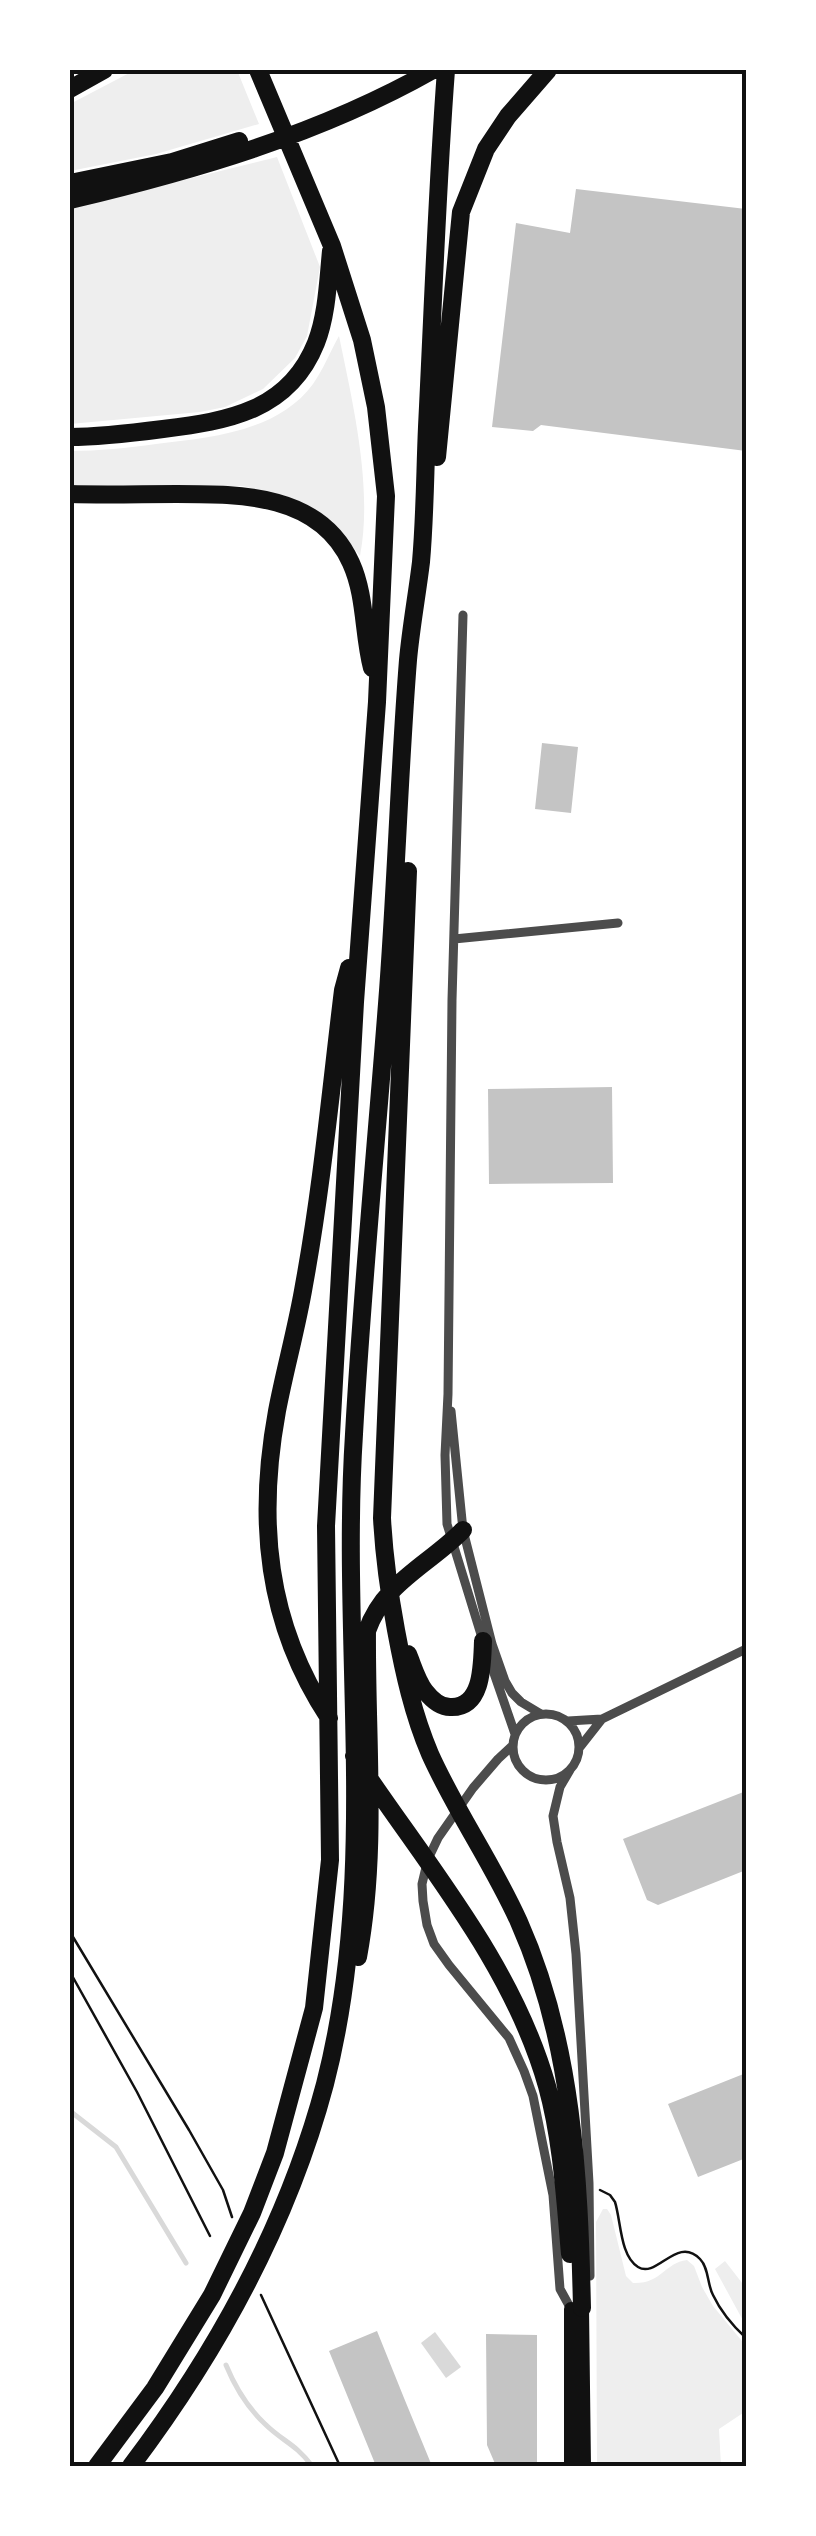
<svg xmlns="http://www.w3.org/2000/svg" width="816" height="2536" font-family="Overpass,sans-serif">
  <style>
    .green { fill: #eee }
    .water { fill: #d9d9d9 }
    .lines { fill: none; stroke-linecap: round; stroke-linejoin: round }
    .stream { stroke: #d9d9d9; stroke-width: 5 }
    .building { fill: #c4c4c4 }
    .path { stroke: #111; stroke-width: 2.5 }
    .minor { stroke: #4c4c4c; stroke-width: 9 }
    .primary { stroke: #111; stroke-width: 14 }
    .motorway { stroke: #111; stroke-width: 18 }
    .neatline { fill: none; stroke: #111; stroke-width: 4 }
  </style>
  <rect width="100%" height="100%" fill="#fff"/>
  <path class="green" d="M135 70H237L259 124 156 154 70 171V104Z
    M277 157 320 267 307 336 295 358 263 389 225 407 200 412 70 424V208Z
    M339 336C353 404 373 488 360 556L332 521 295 500 243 486 70 488V451C99 451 127 448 156 444 209 438 278 432 313 384 323 370 330 352 339 336Z
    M603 2209H607L611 2215 626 2276 633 2283C662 2284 664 2263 687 2260L694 2266 702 2287 713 2306 746 2346V2411L719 2429 721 2466H597L596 2222Z
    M725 2261 746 2288V2326L715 2269Z"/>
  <path class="water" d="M435 2332 461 2367 446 2378 421 2343Z"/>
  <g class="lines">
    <path class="stream" d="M70 2111 116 2147 186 2263
      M226 2365C235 2387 247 2407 265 2424 282 2441 296 2444 312 2466"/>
  </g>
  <path class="building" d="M576 189 746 209V451L541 425 533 431 492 427 516 223 570 233Z
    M542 743 578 747 571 813 535 809Z
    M612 1087 613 1183 489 1184 488 1089Z
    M746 1791V1870L658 1905 647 1900 623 1839Z
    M746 2073V2158L698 2177 668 2104Z
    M377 2331 404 2398 432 2466H376L329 2351Z
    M486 2334 537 2335V2466H496L487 2445Z"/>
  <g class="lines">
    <path class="path" d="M70 1932 189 2130 223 2190 232 2217
      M70 1972 137 2092 210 2236
      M600 2190 610 2195 615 2202C621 2221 620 2256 638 2267 657 2279 677 2235 700 2259 709 2268 707 2284 713 2295 721 2312 733 2326 746 2338
      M261 2295 340 2466"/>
    <path class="minor" d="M463 615 452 1000 448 1394 445 1455 447 1524 483 1641
      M454 939 618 923
      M451 1411 463 1530 492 1644 505 1681 512 1693 521 1702 541 1714
      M488 1656 515 1734
      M513 1747a33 33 0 1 1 66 0a33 33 0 1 1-66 0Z
      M568 1721 602 1719 746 1649
      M512 1746 498 1759 473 1788 438 1838 428 1859 422 1884 423 1901 427 1925 434 1944 449 1965 509 2038 524 2071 533 2096 553 2195 560 2289 571 2309
      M580 1747 602 1719
      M570 1770 560 1787 553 1816 557 1842 570 1898 576 1954 589 2183 590 2276"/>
    <path class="primary" d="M582 2308 584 2466
      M571 2309V2466"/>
    <path class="motorway" d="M70 89 104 70
      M70 183 172 162 239 141
      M70 200C196 170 320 134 433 70
      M70 437C101 437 132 433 163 429 228 421 289 411 316 343 327 315 328 281 331 251
      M437 457 461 212 486 149 508 116 548 70
      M70 494C106 495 142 494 177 494 242 494 320 494 351 563 366 596 363 634 372 668
      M408 871 382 1518C384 1557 389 1592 396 1630 404 1673 413 1714 430 1754 456 1812 493 1864 519 1922 573 2043 579 2177 582 2308
      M408 1654C413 1666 417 1681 425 1691 432 1700 441 1708 452 1707 483 1707 482 1664 483 1641
      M329 1718C266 1623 257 1520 277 1411 285 1369 297 1327 304 1285 322 1187 331 1088 343 990L349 968
      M354 1756C424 1862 512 1962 547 2086 562 2140 565 2199 570 2254
      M358 1957C378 1850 366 1739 367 1631 383 1583 430 1564 463 1530
      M97 2466 155 2388 212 2295 252 2213 275 2153 314 2008 330 1860 326 1526 355 1002 377 702 386 496 376 407 362 340 332 246 258 70
      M131 2466C217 2352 288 2223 325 2084 380 1871 340 1650 354 1434 362 1290 376 1147 387 1004 396 889 399 774 408 660 411 627 417 595 421 562 425 517 425 472 427 427 433 308 437 189 446 70"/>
  </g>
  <rect width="816" height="2536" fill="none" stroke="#ffffff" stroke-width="145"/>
  <rect x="72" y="72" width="672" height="2392" class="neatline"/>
</svg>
